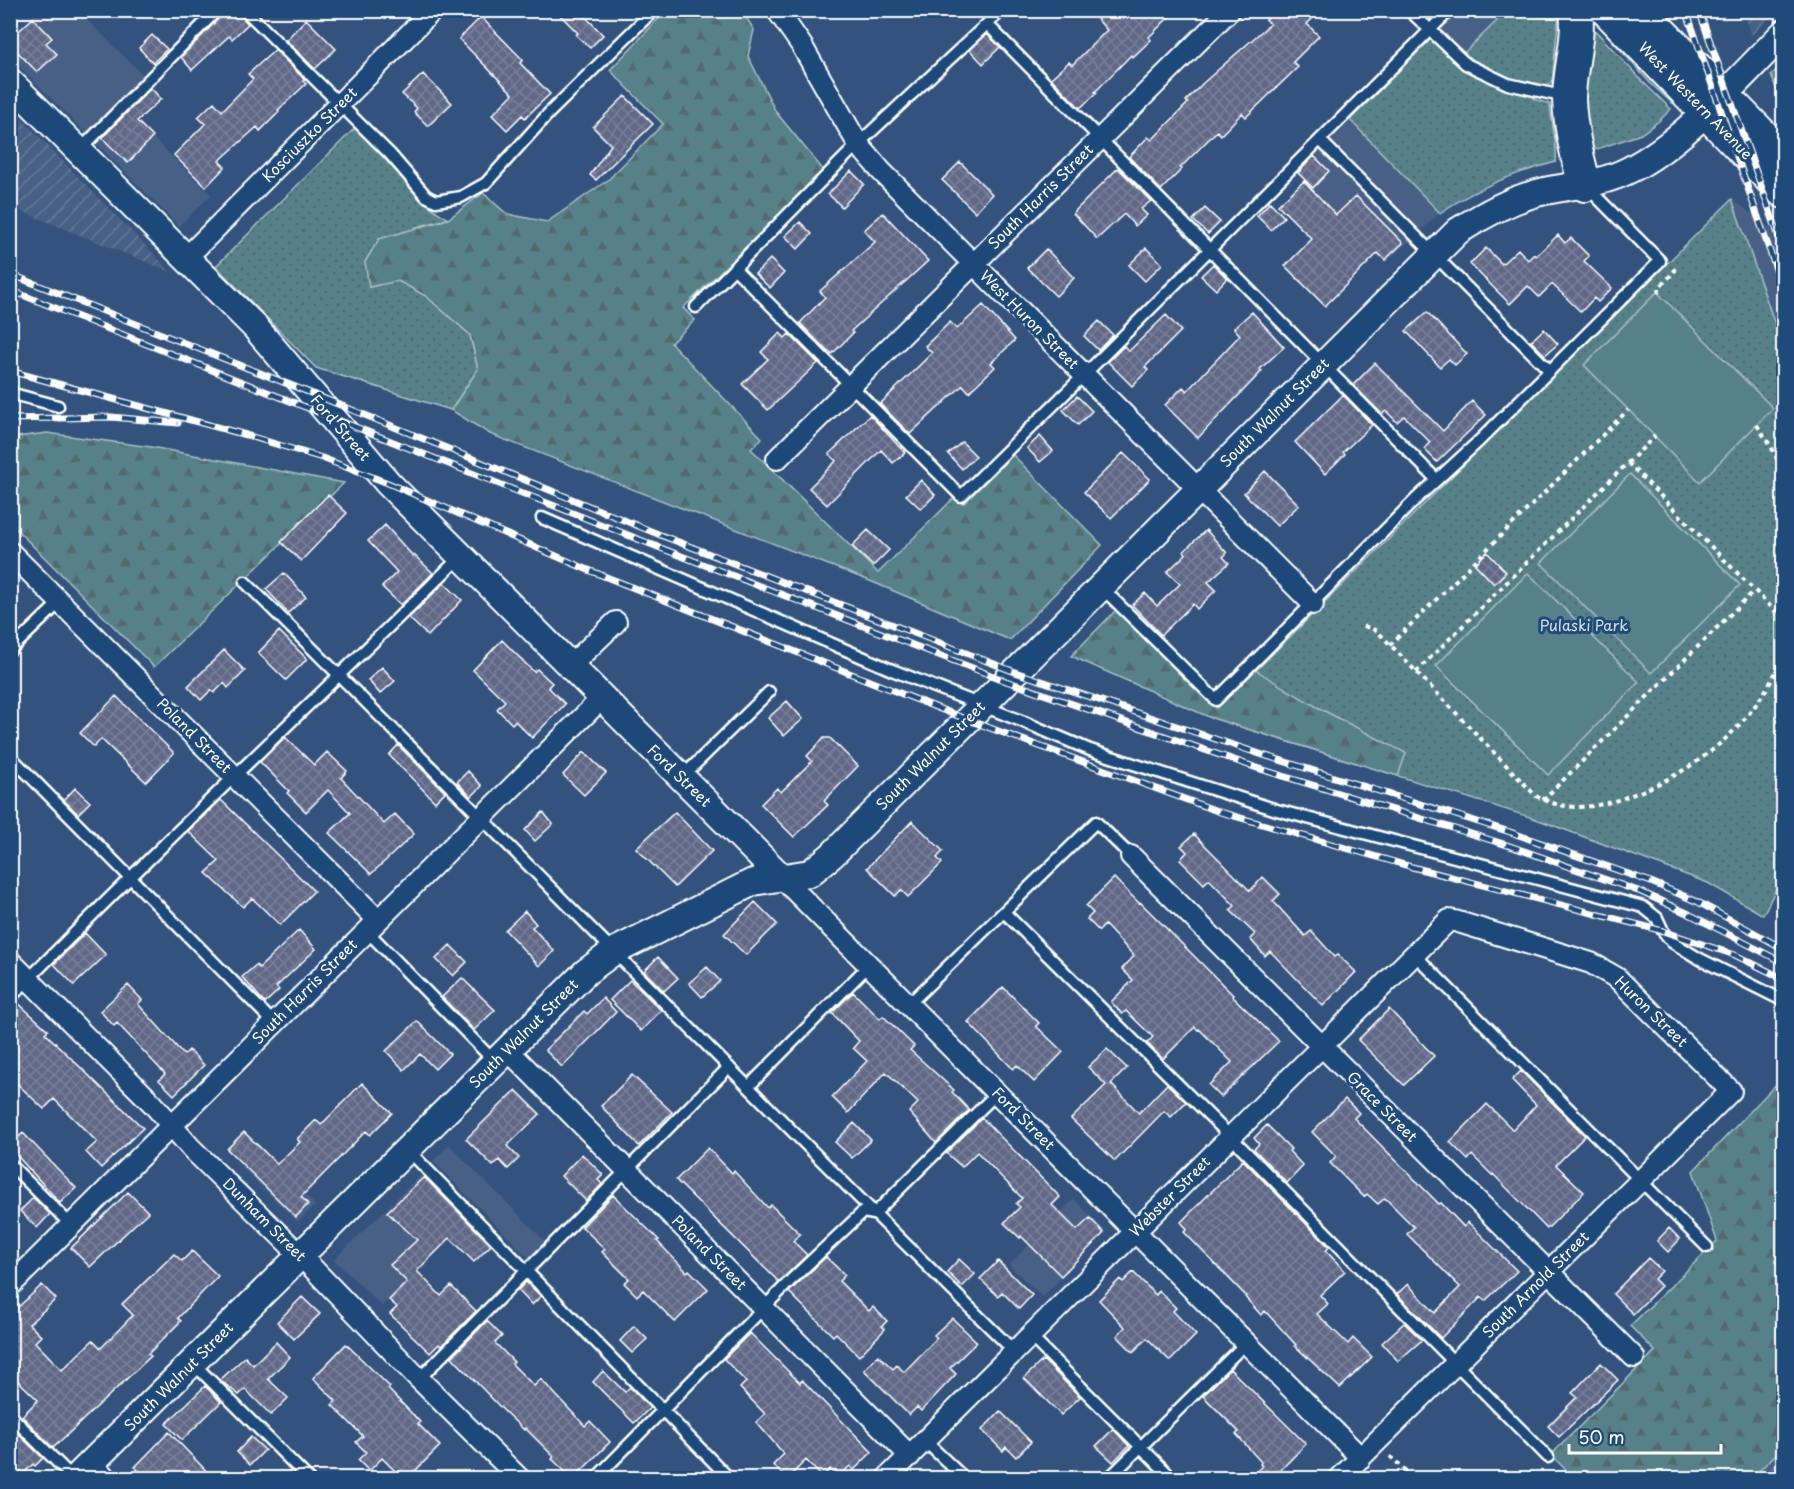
<svg xmlns="http://www.w3.org/2000/svg" width="1794" height="1489" font-family="'Playpen Sans',sans-serif">
  <style>
    .built { fill: #496086 }
    .industrial { fill: url(#industrial-furrows) }
    .grass { fill: url(#grass-dots); stroke: #aac0c4; stroke-width: 1.5 }
    .forest { fill: url(#forest-firs); stroke: #aac0c4; stroke-width: 1.5 }
    .garden { fill: #568189; stroke: #aac0c4; stroke-width: 1.5 }
    .building { fill: url(#building-cross-hatch); stroke: #fff; stroke-width: 1.5 }
    .lines { fill: none; stroke-linecap: round; stroke-linejoin: round }
    .service-casing { stroke: #fff; stroke-width: 15 }
    .minor-casing { stroke: #fff; stroke-width: 24 }
    .tertiary-casing { stroke: #fff; stroke-width: 30 }
    .primary-casing { stroke: #fff; stroke-width: 36 }
    .path { stroke: #fff; stroke-width: 4; stroke-dasharray: 4.5 4.5; stroke-linecap: butt }
    .service { stroke: #1f4a7a; stroke-width: 10 }
    .minor { stroke: #1f4a7a; stroke-width: 20 }
    .tertiary { stroke: #1f4a7a; stroke-width: 26 }
    .primary { stroke: #1f4a7a; stroke-width: 32 }
    .rail-casing { stroke: #fff; stroke-width: 7 }
    .rail { stroke: #1f4a7a; stroke-width: 4.5; stroke-dasharray: 14; stroke-linecap: butt }
    .labels { text-anchor: middle; stroke-width: 6; stroke-linejoin: round; paint-order: stroke }
    .street-label { font-size: 15px; fill: #fff; stroke: #1f4a7a }
    .park-label { font-size: 15px; fill: #d5e0e2; stroke: #1f4a7a }
  </style>
  <defs>
    <pattern id="industrial-furrows" width="10" height="10" patternUnits="userSpaceOnUse" patternTransform="scale(1.5)"><rect width="10" height="10" fill="#496086"/><path d="M-1 1l2-2M0 10L10 0M9 11l2-2" fill="none" stroke="#647898"/></pattern>
    <pattern id="grass-dots" width="8" height="8" patternUnits="userSpaceOnUse" patternTransform="scale(1.5)"><rect width="8" height="8" fill="#568189"/><path d="M2 2h.1M6 6h.1" fill="none" stroke="#52696e" stroke-width="1.8" stroke-linecap="round"/></pattern>
    <pattern id="forest-firs" width="22" height="20" patternUnits="userSpaceOnUse" patternTransform="scale(1.5)"><rect width="22" height="20" fill="#568189"/><path d="M5 1l3.5 6h-7zM16 11l3.5 6h-7z" fill="#52696e"/></pattern>
    <pattern id="building-cross-hatch" width="8" height="8" patternUnits="userSpaceOnUse" patternTransform="scale(1.5)"><rect width="8" height="8" fill="#616887"/><path d="M0 0l8 8M0 8l8-8" fill="none" stroke="#797f99"/></pattern>
  </defs>
  <rect width="100%" height="100%" fill="#33537e"/>
  <filter id="ink" filterUnits="userSpaceOnUse"><feTurbulence type="fractalNoise" baseFrequency=".0167" numOctaves="2"/><feDisplacementMap in="SourceGraphic" scale="12" xChannelSelector="R" yChannelSelector="G"/><feConvolveMatrix kernelMatrix="1 2 1 2 8 2 1 2 1" color-interpolation-filters="sRGB"/></filter>
  <g filter="url(#ink)">
    <path class="built" d="M38 11H78L145 77 87 134 11 58V38Z
      M1457 11H1507L1463 54 1439 29Z
      M125 110 211 195 179 226 95 142Z
      M1350 120 1440 213 1385 263 1297 173Z
      M1732 199 1783 238V351Z
      M449 1145 546 1242 529 1258 433 1161Z
      M258 1148 315 1205 298 1222 240 1166Z
      M423 1173 468 1220 382 1306 334 1260Z
      M1074 1199 1106 1232 1042 1297 1009 1265Z"/>
    <path class="industrial" d="M1743 11H1777L1752 35Z
      M10 108H11L171 272 11 207Z
      M1783 1447V1478H1752Z"/>
    <path class="grass" d="M1507 11H1559L1552 83 1546 86H1536L1534 99 1550 104C1551 123 1558 145 1556 162 1513 173 1476 188 1440 213L1350 120 1431 39 1455 62Z
      M1592 11 1677 95 1672 103 1650 83 1591 17Z
      M1591 26 1642 81 1671 109 1659 121 1641 134 1591 151 1583 116Z
      M1783 64V107L1771 75Z
      M355 128 432 208 448 219 416 227 369 287 397 280 426 296 470 335 478 369 451 410 316 368 216 266Z
      M1732 199 1784 351V882L1780 881 1763 915 1708 883 1536 819 1209 717Z"/>
    <path class="forest" d="M666 11H742L754 30 748 56 776 112 824 171 683 308 695 320 671 343 762 438 751 449 878 573 956 496 964 503 1013 455 1102 545 1010 640 870 581 490 434 451 410 478 369 470 335 426 296 398 281 369 287 365 262 379 239 448 219 483 193 507 214 547 222 608 180 663 124 610 70Z
      M47 433 151 447 344 483 154 667 11 524 10 438Z
      M1117 609 1217 708 1256 670C1304 702 1355 727 1406 753L1398 776 1209 717 1071 656Z
      M1783 1077V1447L1752 1478H1574L1551 1455 1655 1351 1630 1326 1717 1241 1693 1171Z"/>
    <path class="garden" d="M1657 292 1773 408 1700 482 1584 365Z
      M1630 474 1740 585 1651 673 1541 563Z
      M1528 573 1639 682 1548 775 1436 666Z"/>
    <path class="building" d="M224 10H236L248 24 232 39 229 36 192 70 181 57 222 15Z
      M555 10H579L603 35 590 48 576 35 578 33Z
      M1105 10H1176L1149 37 1151 40 1133 57 1131 55 1095 92 1097 93 1080 108 1051 78 1069 62 1072 65 1107 30 1097 19Z
      M1275 10H1321L1307 24 1319 36 1293 62 1298 67 1246 117 1242 113 1221 135 1217 131 1180 168 1182 169 1161 190 1129 157 1148 137 1152 140 1188 103 1186 101 1202 84 1270 24 1266 20Z
      M481 17 523 60 520 63 550 94 525 118 522 115 507 130 492 115 513 94 459 39Z
      M33 18 52 38 46 43 57 54 37 72 10 44V39Z
      M306 19 336 49 315 69 286 40Z
      M987 34 1000 47 983 64 970 50Z
      M152 35 167 49 153 63 139 48Z
      M275 50 305 80 303 81 306 84 278 110 279 112 260 131 257 127 219 161 225 167 206 187 174 155 205 124 198 117 214 102 222 111 253 79 248 74Z
      M423 74 452 103 428 126 414 112 417 108 402 94Z
      M151 88 161 99 137 121 153 137 128 163 102 138Z
      M625 96 653 124 596 180 590 175 611 145 593 127Z
      M1314 156 1329 171 1313 188 1298 173Z
      M960 162 992 194 975 212 942 180Z
      M1118 168 1151 201 1141 209 1147 215 1135 226 1124 214 1097 239 1073 213Z
      M851 171 864 184 842 207 828 194Z
      M1304 181 1336 215 1356 196 1403 243 1385 260 1378 253 1325 306 1285 266 1312 239 1278 205Z
      M1270 202 1284 217 1271 230 1257 216Z
      M1205 208 1220 222 1208 234 1193 220Z
      M883 213 928 261 851 331 853 333 832 354 829 351 828 352 800 323 825 297 820 291 875 242 864 230Z
      M800 222 812 234 798 249 785 236Z
      M1558 235 1565 243 1571 238 1589 256 1584 261 1612 288 1598 302 1594 298 1581 312 1552 284 1539 297 1528 286 1510 304 1470 264 1486 248 1502 264 1518 249 1528 260 1534 254 1536 256Z
      M1146 248 1162 264 1145 281 1129 265Z
      M1046 249 1074 278 1056 296 1027 268Z
      M770 259 784 273 770 288 755 274Z
      M1213 264 1227 278 1216 290 1201 276Z
      M983 305 1015 340 991 363 995 367 969 392 963 385 910 434 880 404 932 353 925 346 950 322 957 329Z
      M1252 312 1284 347 1260 369 1262 371 1198 438 1165 405 1183 387 1187 391 1240 335 1234 328Z
      M1427 312 1467 354 1455 365 1449 359 1440 367 1406 331Z
      M1166 315 1181 331 1145 367 1148 370 1132 386 1108 362 1124 346 1129 351Z
      M1099 321 1113 335 1098 350 1084 336Z
      M1544 329 1558 344 1545 355 1531 341Z
      M780 333 785 338 789 334 818 363 768 410 742 384 768 359 761 352Z
      M1375 363 1443 431 1472 401 1486 415 1437 462 1424 449 1430 442 1404 416 1397 422 1386 411 1382 414 1353 385Z
      M1343 395 1372 425 1343 452 1345 454 1325 474 1295 442Z
      M1077 396 1092 411 1078 425 1063 410Z
      M870 415 905 453 893 463 881 450 827 505 809 488 836 461 829 454Z
      M1040 436 1053 451 1040 462 1027 448Z
      M962 442 976 456 962 469 948 454Z
      M1123 453 1150 479 1111 518 1084 492Z
      M1265 471 1299 505 1277 526 1244 493Z
      M921 480 935 495 921 509 906 495Z
      M328 495 347 513 301 561 281 542Z
      M385 525 413 556 414 555 433 573 401 605 382 587 397 572 368 541Z
      M868 530 889 550 873 566 852 546Z
      M1206 530 1227 553 1223 557 1229 563 1208 582 1216 590 1197 609 1193 604 1161 635 1132 605 1145 593 1157 606 1180 584 1167 572 1186 554 1184 551Z
      M1487 552 1506 572 1494 584 1475 564Z
      M284 573 306 597 288 613 266 589Z
      M444 583 462 600 428 636 409 618Z
      M279 631 307 659 286 680 258 653Z
      M502 640 534 672 537 669 552 683 548 687 565 704 532 738 515 721 512 724 497 709 505 701 473 670Z
      M224 650 245 671 228 688 224 683 214 693 211 690 201 700 188 686Z
      M382 667 395 681 380 694 368 680Z
      M116 696 174 753 146 782 101 739 94 747 80 733Z
      M787 701 803 719 784 736 768 718Z
      M285 737 314 765 327 752 347 771 341 778 384 824 395 814 414 834 371 874 329 833 350 813 328 790 306 812 287 793 289 791 260 762Z
      M824 738H830L858 766 824 801 828 805 794 837 761 804 777 788 781 792 812 761 807 756Z
      M398 745 445 792 435 802 389 755Z
      M584 752 606 773 584 795 563 775Z
      M468 771 482 786 471 797 457 782Z
      M75 788 90 802 78 814 64 800Z
      M221 800 314 891 280 925 252 898 243 907 206 873 219 861 188 831Z
      M543 812 553 824 535 841 525 830Z
      M675 812 712 851 675 887 636 848Z
      M912 821 943 851 937 858 942 863 908 897 901 890 895 896 867 868Z
      M1194 834 1250 891 1263 877 1280 894 1273 901 1305 936 1311 931 1335 957 1338 955 1356 972 1323 1006 1270 951 1265 956 1250 939 1255 934 1230 910 1235 906 1209 879 1204 884 1180 860 1187 852 1181 846Z
      M1114 878 1139 903 1140 902 1233 995 1232 996 1279 1041 1221 1097 1209 1085 1232 1062 1199 1029 1198 1030 1195 1027 1163 1059 1147 1043 1153 1037 1126 1011 1122 1014 1111 1002 1133 980 1122 969 1134 956 1105 925 1099 931 1087 919 1093 913 1086 906Z
      M755 902 777 924 746 955 724 934Z
      M525 911 536 924 532 927 554 951 539 966 505 930Z
      M299 930 316 949 276 987 279 990 265 1003 242 977 256 965 259 968Z
      M85 933 106 955 74 985 54 964Z
      M450 945 467 962 453 976 436 959Z
      M658 957 678 978 664 991 644 971Z
      M707 967 720 981 702 997 689 983Z
      M462 978 495 1010 474 1030 442 997Z
      M630 980 661 1010 641 1031 610 1000Z
      M128 985 142 1000 138 1004 184 1055 189 1050 204 1065 174 1095 159 1080 165 1074 117 1023 114 1026 100 1011Z
      M1003 987 1039 1023 1036 1026 1063 1052 1034 1082 1017 1065 1013 1069 968 1022Z
      M853 992 880 1019 883 1016 914 1046 910 1050 954 1090 952 1092 969 1110 936 1143 909 1112 918 1103 886 1072 848 1113 832 1097 867 1061 853 1048 859 1041 832 1013Z
      M603 998 616 1012 562 1067 545 1050 584 1011 587 1014Z
      M17 1002 48 1030 45 1033 143 1128 101 1168 86 1152 97 1142 54 1099 44 1109 10 1077V1005Z
      M1389 1009 1434 1056 1404 1085 1358 1040Z
      M417 1021 450 1054 435 1069 420 1054 404 1070 386 1051Z
      M1107 1049 1127 1068 1111 1084 1139 1113 1167 1084 1186 1102 1171 1117 1164 1111 1115 1161 1071 1119 1106 1085 1088 1067Z
      M1521 1071 1585 1136 1556 1165 1584 1192 1547 1229 1493 1174 1492 1175 1472 1155 1468 1160 1450 1142 1487 1104 1513 1130 1536 1105 1512 1080Z
      M632 1075 672 1112 639 1146 601 1106Z
      M362 1083 392 1113 370 1135 366 1131 301 1197 308 1204 296 1217 227 1149 244 1132 277 1164 300 1142 297 1139 316 1120 321 1125Z
      M516 1090 540 1114 507 1146 519 1158 508 1169 499 1160 493 1166 466 1139Z
      M1345 1099 1359 1113 1354 1118 1439 1204 1441 1203 1464 1227 1468 1222 1517 1271 1485 1301 1481 1297 1441 1338 1397 1294 1408 1284 1435 1313 1460 1287 1407 1234 1414 1227 1385 1198 1378 1204 1367 1194 1364 1197 1330 1163 1336 1156 1312 1132Z
      M982 1118 1060 1197 1052 1205 1077 1230 1090 1218 1104 1233 1061 1276 1021 1236 1020 1238 1004 1223 1020 1207 1016 1204 1022 1198 977 1152 962 1167 946 1153Z
      M854 1123 871 1140 852 1158 835 1142Z
      M1267 1125 1291 1149 1289 1151 1303 1166 1287 1183 1254 1149 1259 1144 1254 1138Z
      M23 1133 76 1188 60 1203 10 1148V1145Z
      M708 1148 732 1173 734 1171 768 1208 771 1205 800 1234 793 1241 807 1255 779 1282 676 1180Z
      M582 1154 603 1175 598 1180 602 1184 586 1201 561 1176Z
      M1243 1160 1329 1247 1326 1251 1345 1271 1320 1295 1328 1304 1317 1314 1348 1344 1353 1338 1372 1357 1340 1388 1295 1346 1296 1345 1265 1311 1261 1315 1245 1297 1246 1296 1184 1232 1187 1229 1181 1222Z
      M424 1177 491 1245 474 1262 450 1238 417 1271 441 1296 451 1286 476 1311 441 1346 439 1344 430 1353 390 1314 397 1307 389 1300 407 1282 390 1265 417 1240 387 1212Z
      M128 1192 148 1212 90 1267 71 1248Z
      M613 1195 659 1240 657 1241 687 1272 689 1270 708 1289 675 1322 643 1290 637 1296 624 1283 629 1279 602 1252 605 1249 582 1227Z
      M33 1198 50 1214 37 1228 20 1211Z
      M1669 1228 1680 1239 1668 1252 1657 1241Z
      M192 1251 218 1276 178 1318 181 1321 148 1354 151 1356 53 1448 22 1416 38 1400 10 1373V1306L15 1310 42 1285 56 1299 29 1324 41 1336 35 1342 62 1370 93 1340 101 1348 133 1315 122 1304 174 1254 182 1261Z
      M826 1257 845 1275 839 1281 869 1311 873 1307 887 1321 882 1326 885 1329 859 1356 836 1333 833 1336 789 1292Z
      M1648 1258 1662 1271 1654 1279 1661 1286 1633 1314 1613 1294Z
      M959 1259 975 1274 962 1287 947 1272Z
      M998 1261 1032 1295 1019 1309 1002 1292 998 1296 980 1279Z
      M1133 1272 1156 1295 1159 1291 1176 1308 1173 1311 1196 1335 1170 1361 1147 1338 1133 1352 1117 1336 1125 1327 1099 1300 1120 1279 1123 1282Z
      M526 1282 541 1296 532 1305 518 1290Z
      M302 1297 320 1314 294 1339 277 1322Z
      M952 1318 977 1342 950 1368 956 1374 921 1411 917 1407 909 1415 864 1370 878 1355 893 1369 897 1365 904 1372 937 1338 934 1335Z
      M487 1321 502 1336 495 1343 514 1362 512 1364 534 1386 541 1379 585 1426 590 1421 610 1442 573 1479 552 1459 554 1457 525 1428 524 1430 503 1410 452 1357Z
      M1404 1323 1422 1340 1398 1361 1382 1343Z
      M634 1326 647 1339 632 1353 620 1341Z
      M750 1333 800 1383 802 1380 872 1452 854 1470 850 1466 838 1477 830 1469 822 1477 806 1460 787 1479 773 1465 784 1454 756 1422 765 1414 740 1388 746 1382 724 1359Z
      M276 1342 290 1357 268 1379 288 1398 271 1415 245 1389 239 1395 220 1380 245 1357 253 1365Z
      M346 1344 390 1387 388 1389 420 1422 418 1424 440 1446 407 1479H403L382 1458 369 1471 358 1460 366 1452 356 1442 363 1436 332 1405 336 1401 313 1378Z
      M1043 1360 1080 1397 1061 1415 1024 1378Z
      M1601 1363 1618 1380 1559 1437 1548 1426 1577 1397 1572 1393Z
      M1230 1369 1306 1444 1272 1479H1249L1262 1466 1260 1464 1261 1462 1236 1434 1239 1432 1203 1396Z
      M603 1371 625 1392 630 1387 650 1408 634 1423 593 1382Z
      M205 1386 221 1402 182 1440 166 1424Z
      M1000 1411 1031 1442 1016 1457 1006 1447 1003 1451 982 1430Z
      M1113 1429 1129 1446 1113 1462 1096 1446Z
      M16 1432 43 1458 35 1466 33 1464 23 1474 10 1461V1438Z
      M169 1432 214 1479H146L135 1467Z
      M251 1437 265 1450 250 1465 237 1452Z"/>
    <g class="lines">
      <defs>
        <path id="service" d="M245 10 390 154 426 196 436 201 461 197 486 183 549 113 654 10
          M1409 10 1466 64 1508 84 1566 97
          M987 24 1437 480
          M1320 140 1550 371
          M79 151 217 10
          M734 268 961 496 1084 375 1450 10
          M696 307 858 144 1002 10
          M10 393 58 406
          M542 518 892 670 1024 722 1090 750 1277 810 1643 907 1657 918 1663 931 1672 942 1698 958 1784 1001
          M245 582C504 837 755 1098 1015 1352
          M1101 587 1216 700 1416 499 1479 441 1660 261 1586 186
          M10 650 60 602
          M10 756 274 1023
          M681 778 769 692
          M1004 912 1231 1137 1548 1457
          M367 931 495 1062
          M1415 955 1707 1247
          M10 998C157 847 312 704 461 556
          M908 1005 1096 822 1131 856
          M749 1086 869 965
          M408 1150 729 1478
          M10 1164 71 1225
          M1030 1336 1172 1478
          M193 1363 308 1478
          M419 1379 729 1067
          M10 1415 73 1478
          M925 1441 964 1478
          M596 1478 791 1280 863 1212 874 1214 997 1093
          M1109 1478 1246 1343"/>
        <path id="minor" d="M777 10 802 46 858 144 881 171 1313 604
          M185 259 433 10
          M777 459 1230 10
          M10 552 378 920
          M569 667 616 622
          M1131 856 1634 1357
          M780 876 1361 1458
          M10 961 153 1104 191 1148 301 1256 419 1379 519 1478
          M509 1051 910 1456
          M10 1286 601 699
          M91 1463 106 1478
          M887 1478 1449 920 1455 921 1591 963 1617 978 1731 1091 1340 1478"/>
        <path id="tertiary" d="M10 82 255 327 388 483 780 876
          M76 1478 586 972 613 952 753 882 810 873 832 855 1458 231C1485 214 1513 198 1545 191 1574 185 1602 184 1629 170 1685 142 1739 78 1784 33"/>
        <path id="primary" d="M1576 10C1580 40 1569 69 1569 99 1570 128 1577 157 1585 185
          M1607 10 1784 192
          M1639 10 1784 157"/>
      </defs>
      <use href="#service" class="service-casing"/>
      <use href="#minor" class="minor-casing"/>
      <use href="#tertiary" class="tertiary-casing"/>
      <use href="#primary" class="primary-casing"/>
      <path class="path" d="M1658 293 1660 287 1675 271 1672 267
        M1757 425 1773 450 1784 474
        M1628 463 1784 620
        M1364 626 1377 631 1536 796C1568 813 1596 808 1629 796 1698 771 1756 724 1784 654
        M1390 645 1628 410
        M1416 672 1655 436
        M1543 800 1754 591
        M1390 1456 1413 1478"/>
      <use href="#service" class="service"/>
      <use href="#minor" class="minor"/>
      <use href="#tertiary" class="tertiary"/>
      <use href="#primary" class="primary"/>
      <defs>
        <path id="rail" d="M1686 10 1784 292
          M1699 10 1784 251
          M10 274 308 392 663 536 1015 672 1260 754 1510 832 1651 882 1698 902 1784 949
          M10 290 658 547 1006 681 1257 768 1507 845 1641 892 1689 914 1784 963
          M10 371 246 435 322 458 388 483 586 569 968 720 1220 812 1412 867 1663 931 1735 955 1784 979
          M10 419 111 417 178 423"/>
      </defs>
      <use href="#rail" class="rail-casing"/>
      <use href="#rail" class="rail"/>
    </g>
  </g>
  <g class="labels">
    <g class="street-label">
      <text transform="translate(1695 101) rotate(46)" y="5">West Western Avenue</text>
      <text transform="translate(310 135) rotate(-45)" y="5">Kosciuszko Street</text>
      <text transform="translate(1041 197) rotate(-45)" y="5">South Harris Street</text>
      <text transform="translate(1029 320) rotate(45)" y="5">West Huron Street</text>
      <text transform="translate(1275 413) rotate(-45)" y="5">South Walnut Street</text>
      <text transform="translate(340 428) rotate(49)" y="5">Ford Street</text>
      <text transform="translate(194 736) rotate(45)" y="5">Poland Street</text>
      <text transform="translate(931 756) rotate(-45)" y="5">South Walnut Street</text>
      <text transform="translate(679 776) rotate(44)" y="5">Ford Street</text>
      <text transform="translate(305 992) rotate(-45)" y="5">South Harris Street</text>
      <text transform="translate(1651 1012) rotate(44)" y="5">Huron Street</text>
      <text transform="translate(524 1034) rotate(-45)" y="5">South Walnut Street</text>
      <text transform="translate(1382 1107) rotate(45)" y="5">Grace Street</text>
      <text transform="translate(1023 1119) rotate(45)" y="5">Ford Street</text>
      <text transform="translate(1170 1197) rotate(-45)" y="5">Webster Street</text>
      <text transform="translate(264 1220) rotate(45)" y="5">Dunham Street</text>
      <text transform="translate(709 1253) rotate(45)" y="5">Poland Street</text>
      <text transform="translate(1536 1285) rotate(-45)" y="5">South Arnold Street</text>
      <text transform="translate(179 1377) rotate(-45)" y="5">South Walnut Street</text>
    </g>
    <g class="park-label">
      <text x="1584" y="631">Pulaski Park</text>
    </g>
  </g>
  <rect width="1794" height="1489" fill="none" stroke="#1f4a7a" stroke-width="36"/>
  <rect x="18" y="18" width="1758" height="1453" fill="none" stroke="#fff" stroke-width="2" filter="url(#ink)"/>
  <path d="M1569 1444v9h152v-9" fill="none" stroke="#ffffff" stroke-width="3"/>
  <text x="1578" y="1444" font-size="18" fill="#ffffff" stroke="#1f4a7a" stroke-width="4.5" paint-order="stroke">50 m</text>
</svg>
